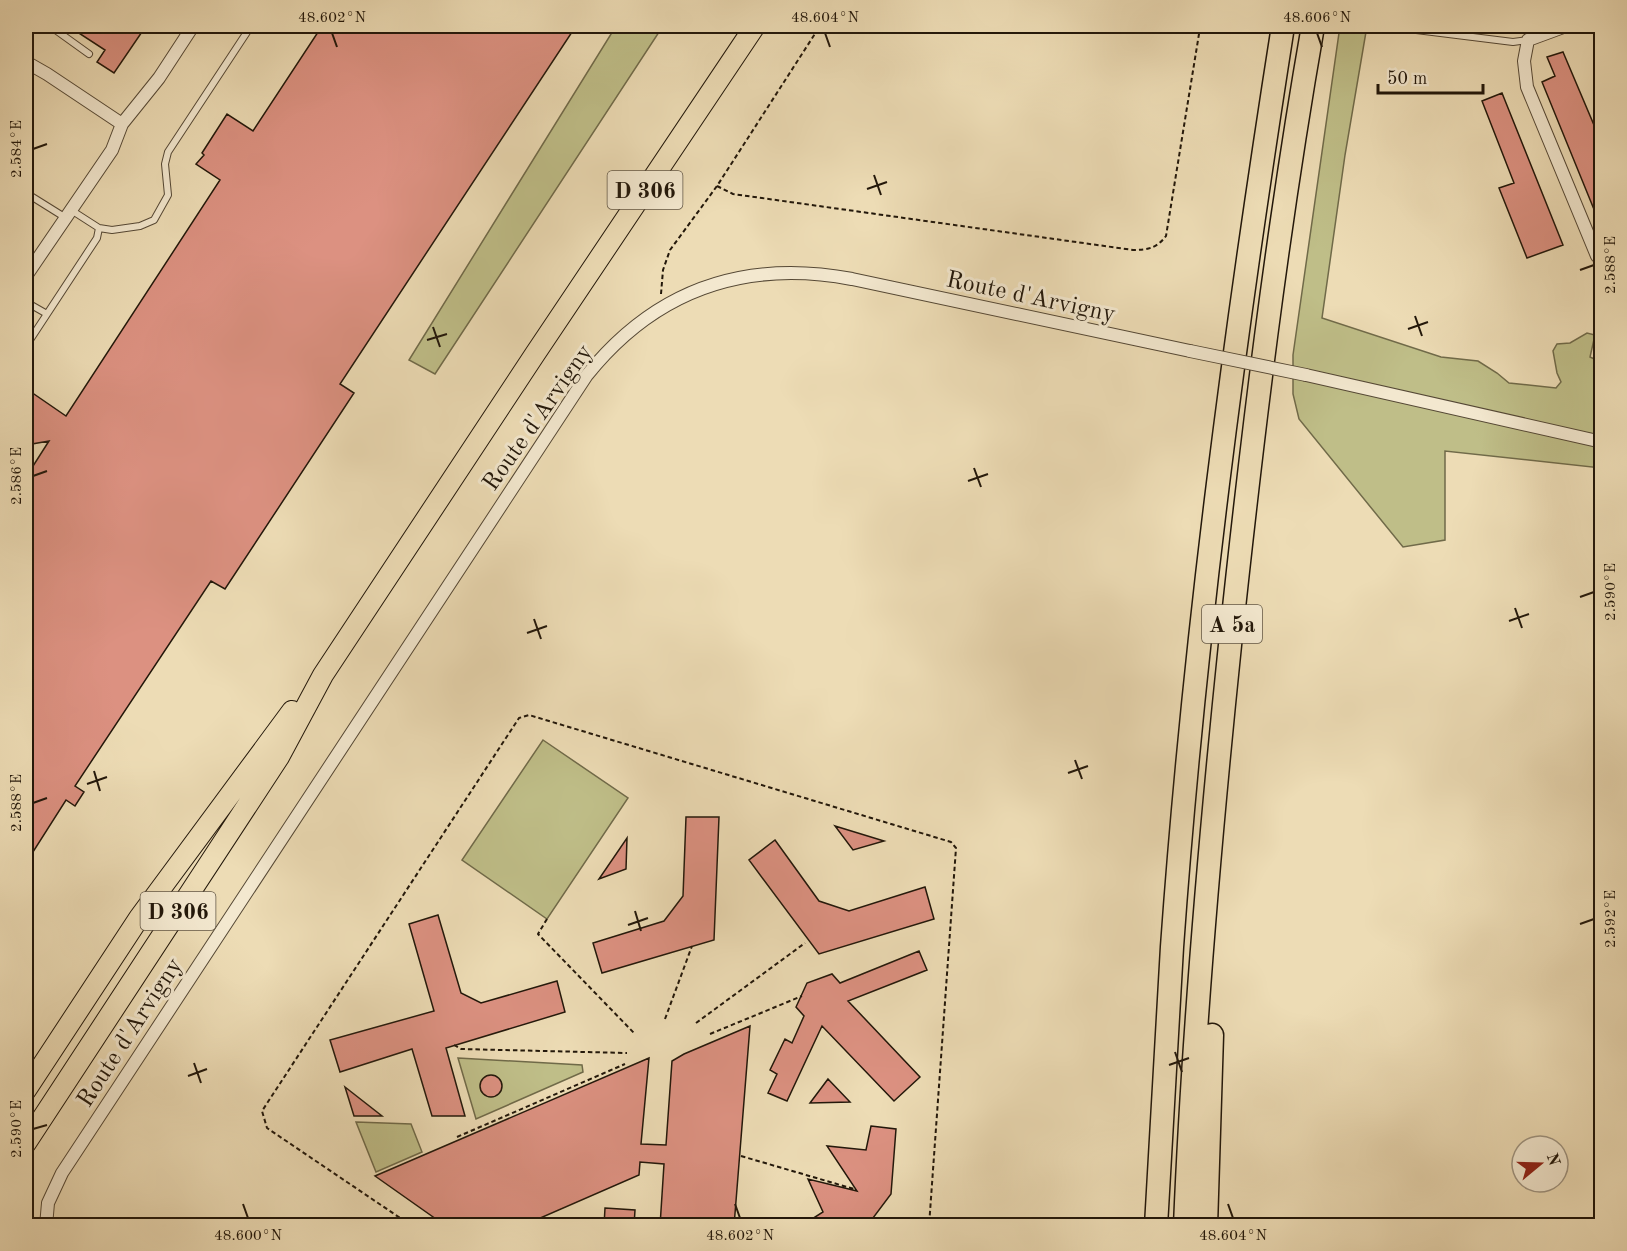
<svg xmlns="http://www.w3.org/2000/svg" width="1627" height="1251" font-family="'Old Standard TT',serif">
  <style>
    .green { fill: #bfbe88; stroke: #706a49; stroke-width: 1.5 }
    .building { fill: #dc9181; stroke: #22170a; stroke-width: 1.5 }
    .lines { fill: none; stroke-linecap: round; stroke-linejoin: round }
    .lane-casing { stroke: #554835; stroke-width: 8 }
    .street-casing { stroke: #554835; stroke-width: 14 }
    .primary-casing { stroke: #22170a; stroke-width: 22 }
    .highway-casing { stroke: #22170a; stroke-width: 25 }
    .path { stroke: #22170a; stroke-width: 2; stroke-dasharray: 4.5 3; stroke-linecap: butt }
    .lane { stroke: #f3e8cf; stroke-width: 6 }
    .street { stroke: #f3e8cf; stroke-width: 12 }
    .primary { stroke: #eddcb5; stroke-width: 20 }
    .highway { stroke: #eddcb5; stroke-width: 22 }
    .street-bridge-casing { stroke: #554835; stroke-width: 14; stroke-linecap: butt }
    .street-bridge { stroke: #f3e8cf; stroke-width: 12 }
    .ticks { fill: none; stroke: #22170a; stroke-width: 2 }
    .labels { text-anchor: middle; stroke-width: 6; stroke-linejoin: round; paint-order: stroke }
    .shield { fill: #f3e8cf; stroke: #615645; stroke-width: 1.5 }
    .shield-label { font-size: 22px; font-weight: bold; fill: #22170a }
    .street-label { font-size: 24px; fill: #22170a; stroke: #f3e8cf }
    .neatline { fill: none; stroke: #22170a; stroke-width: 2 }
    .ticks-label { font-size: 15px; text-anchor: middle; fill: #22170a }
  </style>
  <rect width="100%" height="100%" fill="#eddcb5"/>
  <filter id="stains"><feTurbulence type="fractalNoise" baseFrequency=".00333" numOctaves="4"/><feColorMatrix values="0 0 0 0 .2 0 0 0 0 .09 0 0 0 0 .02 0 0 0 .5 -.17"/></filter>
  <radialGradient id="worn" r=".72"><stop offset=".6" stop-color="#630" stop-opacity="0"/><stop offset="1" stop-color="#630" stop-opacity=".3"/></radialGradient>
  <path class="green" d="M616 26H663L435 374 409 360Z
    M1340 26H1367L1345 155 1322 318 1441 357 1478 361 1497 373 1509 383 1556 388 1561 382 1557 373 1553 351 1557 344 1570 343 1587 333 1595 335 1590 357 1601 362V393L1599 394 1598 408 1601 409V468L1445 451V540L1403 547 1299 419 1293 394V355Z
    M543 740 628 798 547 919 462 860Z
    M458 1058 582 1065 583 1072 476 1119Z
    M356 1122 411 1124 422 1152 376 1172Z"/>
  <path class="building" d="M68 26H146L114 73 97 62 105 50Z
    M322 26H576L340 384 354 393 225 589 211 581 75 786 84 792 75 806 66 800 26 863V477L49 441 26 445V400L31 392 66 416 220 180 196 164 204 155 202 153 227 114 253 131Z
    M1563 52 1602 144V229L1542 82 1555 76 1547 57Z
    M1502 93 1563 245 1527 258 1499 188 1514 183 1482 101Z
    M686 817H719L714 940 602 973 593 943 664 921 683 896Z
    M835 826 884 841 853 850Z
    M627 838 626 869 599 879Z
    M775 840 819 901 849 911 925 887 934 919 819 954 749 860Z
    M438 915 461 993 481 1003 557 981 565 1012 446 1048 465 1116H432L412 1049 340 1072 330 1040 434 1011 409 924Z
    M919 951 927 970 848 1001 920 1077 894 1101 822 1026 787 1101 768 1093 777 1074 770 1070 785 1039 792 1043 804 1016 796 1007 807 983 832 974 840 983Z
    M750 1026 734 1226H660L664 1164 640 1162 639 1175 522 1226H446L375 1176 649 1058 641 1144 666 1145 672 1061 684 1054Z
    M480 1086a11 11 0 1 1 22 0a11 11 0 1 1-22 0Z
    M828 1079 850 1102 810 1103Z
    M345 1087 382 1116H354Z
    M871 1126 896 1129 891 1194 870 1222 864 1226H801L823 1212 808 1179 857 1191 827 1146 866 1150Z
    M605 1208 635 1210 634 1226H604Z"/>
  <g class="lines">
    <defs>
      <path id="lane" d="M50 26 89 54
        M1384 26 1513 42 1528 40
        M26 193 66 218
        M99 228 112 230 140 226 154 220 168 195 165 164 168 152 251 26
        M26 302 47 314
        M26 346 97 238 99 228 71 210"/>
      <path id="street" d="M1566 26 1528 40 1524 61 1527 87 1597 256
        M26 62 47 74 122 124
        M26 276 112 150 122 124 159 78 193 26
        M1306 375 1602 442
        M46 1226 48 1203 62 1173 587 375C656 289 745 259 852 279L1190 351"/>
      <path id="primary" d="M26 1090 139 918 292 711
        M26 1143 279 757 323 675 535 354 755 26"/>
      <path id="highway" d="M1156 1226C1161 1133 1166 1040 1172 947 1194 639 1235 331 1283 26
        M1185 1226C1193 1032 1210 838 1230 645 1252 438 1277 231 1313 26
        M1206 1226 1212 1035"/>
    </defs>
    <use href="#lane" class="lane-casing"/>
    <use href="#street" class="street-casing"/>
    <use href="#primary" class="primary-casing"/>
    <use href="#highway" class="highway-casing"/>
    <path class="path" d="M717 186 733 194 1133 250C1148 250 1157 248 1166 236L1199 34 1197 26
      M661 294 663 270 670 250 717 186 820 26
      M547 919 538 934 634 1033
      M665 1019 692 946
      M696 1023 805 943
      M710 1034 802 996
      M454 1045 461 1049 627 1053
      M457 1137 625 1064
      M741 1156 854 1189
      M412 1226 267 1128 262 1111 519 718 529 715 951 842 956 848 929 1226"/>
    <use href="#lane" class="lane"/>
    <use href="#street" class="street"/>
    <use href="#primary" class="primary"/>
    <use href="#highway" class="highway"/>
    <defs>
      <path id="street-bridge" d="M1190 351 1306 375"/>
    </defs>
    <use href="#street-bridge" class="street-bridge-casing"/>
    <use href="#street-bridge" class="street-bridge"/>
  </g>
  <path class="ticks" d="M332 33 337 47M825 33 830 47M1317 33 1322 47M33 149 47 144M874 175 881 195M867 189 887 182M1580 270 1594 265M1415 316 1422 336M433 327 440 347M1408 329 1428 322M427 340 447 334M974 468 981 487M33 476 47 471M968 481 988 474M1580 597 1594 592M1515 608 1522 628M534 619 541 639M1509 621 1529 614M527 633 547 626M1075 760 1082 779M94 771 100 791M1068 773 1088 766M87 784 107 777M33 803 47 798M635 911 641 931M1580 924 1594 919M628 925 648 918M1175 1052 1182 1072M194 1063 201 1083M1169 1065 1189 1058M188 1076 207 1069M33 1129 47 1125M243 1204 248 1218M735 1204 740 1218M1228 1204 1233 1218"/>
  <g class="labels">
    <g class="shield">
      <rect x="607.5" y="171" width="75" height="38" rx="4.5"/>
      <rect x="1202" y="605" width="60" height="38" rx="4.5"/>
      <rect x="140.5" y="892" width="75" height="38" rx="4.5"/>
    </g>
    <g class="shield-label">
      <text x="645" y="198">D 306</text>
      <text x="1232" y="632">A 5a</text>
      <text x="178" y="919">D 306</text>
    </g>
    <g class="street-label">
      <text transform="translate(1031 296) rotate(12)" y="8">Route d'Arvigny</text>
      <text transform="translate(537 417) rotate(-55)" y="8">Route d'Arvigny</text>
      <text transform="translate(129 1032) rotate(-57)" y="8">Route d'Arvigny</text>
    </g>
  </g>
  <rect width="1627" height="1251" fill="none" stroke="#eddcb5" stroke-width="66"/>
  <g transform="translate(1540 1164) rotate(71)"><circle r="28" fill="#f3e8cf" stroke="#9f9480" stroke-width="1.5"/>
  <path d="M0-4.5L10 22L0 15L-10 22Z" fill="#8f2418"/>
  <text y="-9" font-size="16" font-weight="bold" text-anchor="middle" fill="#22170a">N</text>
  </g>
  <path d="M1378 84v9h105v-9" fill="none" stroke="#22170a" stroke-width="3"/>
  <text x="1387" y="84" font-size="18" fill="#22170a" stroke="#f3e8cf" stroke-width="4.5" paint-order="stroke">50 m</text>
  <rect x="33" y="33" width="1561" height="1185" class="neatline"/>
  <g class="ticks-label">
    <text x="332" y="22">48.602°N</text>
    <text x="825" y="22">48.604°N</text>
    <text x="1317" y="22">48.606°N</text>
    <text transform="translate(16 149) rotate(-90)" y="5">2.584°E</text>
    <text transform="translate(1610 265) rotate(-90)" y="5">2.588°E</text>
    <text transform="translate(16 476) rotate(-90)" y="5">2.586°E</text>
    <text transform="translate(1610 592) rotate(-90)" y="5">2.590°E</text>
    <text transform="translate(16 803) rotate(-90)" y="5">2.588°E</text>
    <text transform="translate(1610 919) rotate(-90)" y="5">2.592°E</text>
    <text transform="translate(16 1129) rotate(-90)" y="5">2.590°E</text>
    <text x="248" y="1240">48.600°N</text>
    <text x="740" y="1240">48.602°N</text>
    <text x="1233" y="1240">48.604°N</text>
  </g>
  <rect width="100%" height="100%" filter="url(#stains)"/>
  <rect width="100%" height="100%" fill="url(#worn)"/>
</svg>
